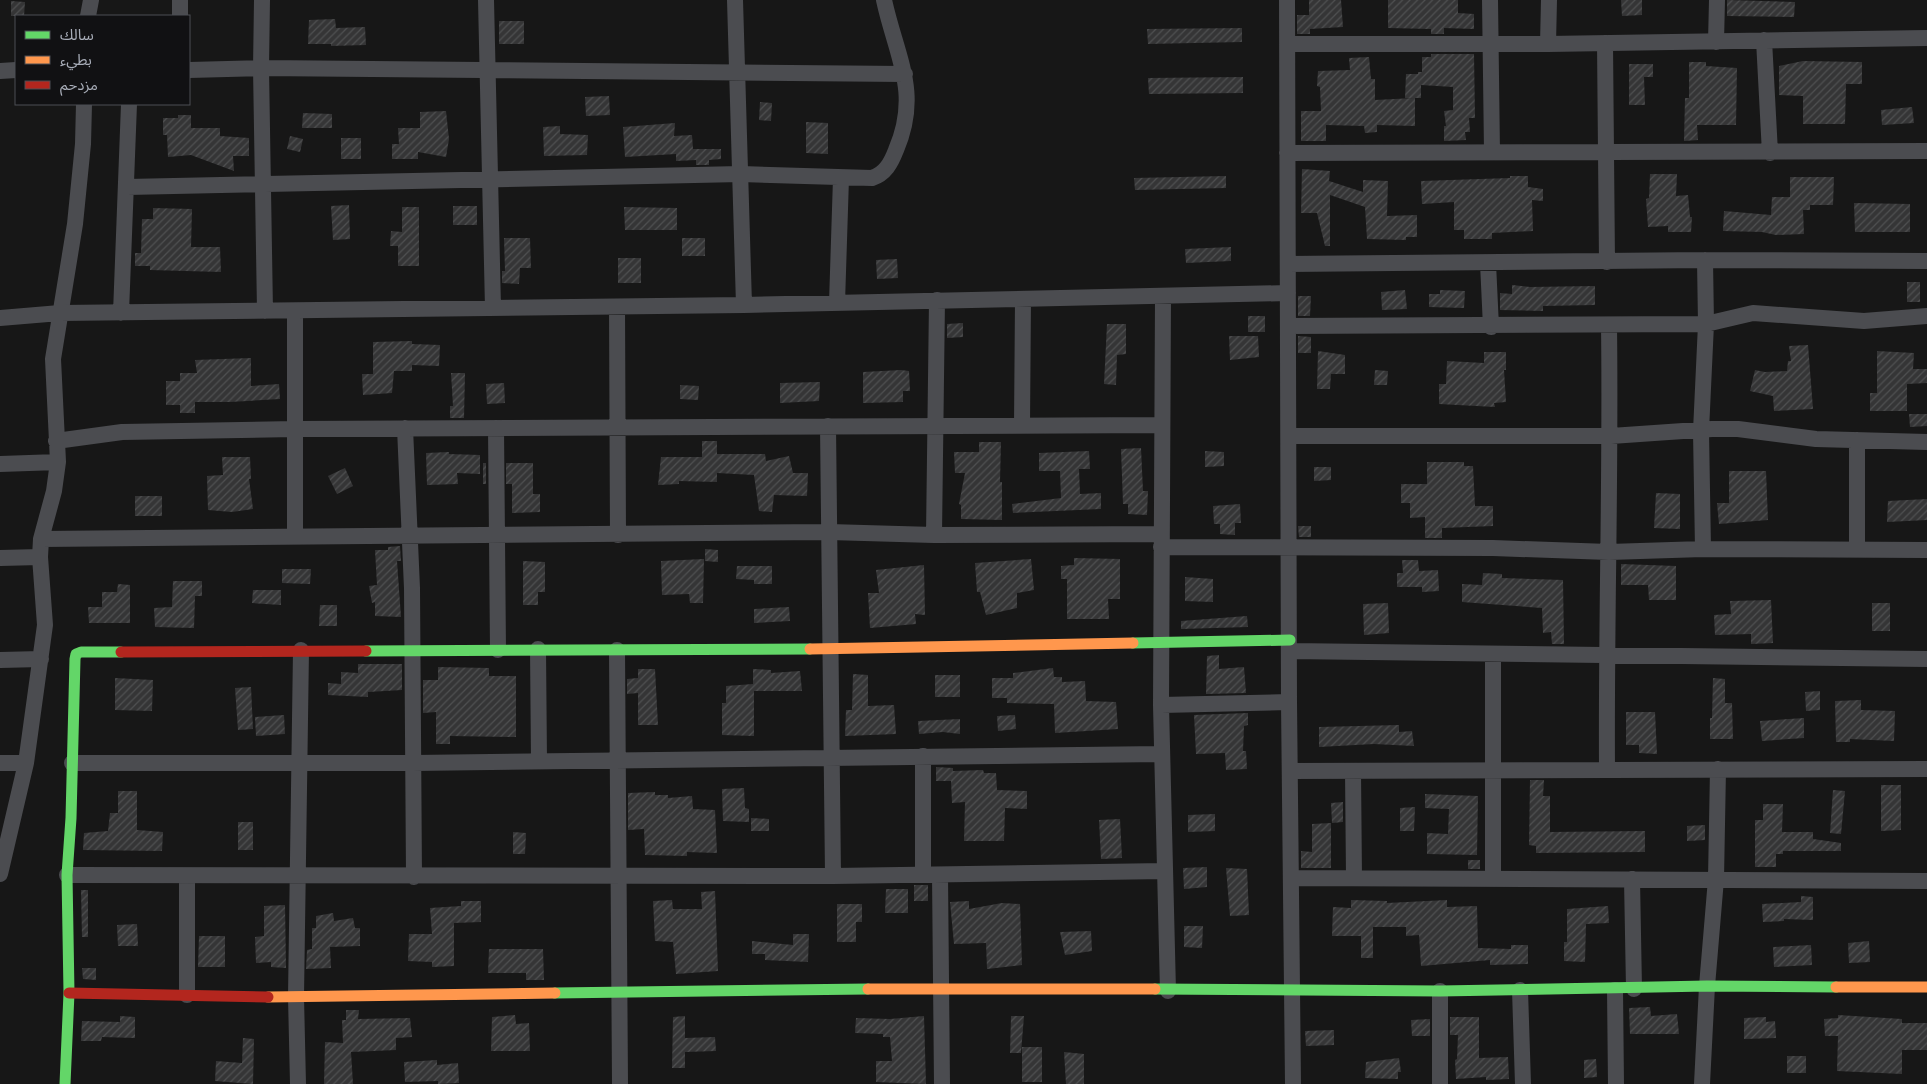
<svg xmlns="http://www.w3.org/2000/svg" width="1927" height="1084" font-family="Cabin,'Noto Sans Arabic',sans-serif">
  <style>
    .building { fill: url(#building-hatch) }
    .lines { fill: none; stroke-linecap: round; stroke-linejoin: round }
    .street { stroke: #4b4c50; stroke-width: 16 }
    .fast { stroke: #63d668; stroke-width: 11 }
    .slow { stroke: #ff974d; stroke-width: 11 }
    .jam { stroke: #b3261e; stroke-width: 11 }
  </style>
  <defs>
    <pattern id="building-hatch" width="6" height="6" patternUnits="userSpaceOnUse" patternTransform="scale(1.25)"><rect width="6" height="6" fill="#353536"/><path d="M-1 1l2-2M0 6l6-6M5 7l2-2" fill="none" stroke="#4f5051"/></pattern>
  </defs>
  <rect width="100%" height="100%" fill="#171717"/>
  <path class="building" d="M1309 0H1341L1343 27 1310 29V34H1297V15H1309Z
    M1388 0H1458V13L1474 14V29L1444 28V34H1431V29L1388 28Z
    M1621 0H1642V15L1622 16Z
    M1727 0 1795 2 1794 17 1727 16Z
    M11 1 25 2 24 16H11Z
    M335 19 336 28 365 27 366 45 331 46V44H308L309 20Z
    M499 21H524V44H499Z
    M1242 28V42L1148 44 1147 29Z
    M1431 54H1474L1475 118H1469L1470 132H1465L1466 140 1444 141V126H1446L1444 111 1453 110V87L1421 85V98H1415V126L1377 125V132L1365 133 1364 126 1326 125V141H1301V111H1321L1320 87 1317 86 1318 71 1350 70 1349 58 1369 57 1371 79H1375V100L1414 98H1405L1406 74H1418V72H1422V57H1431Z
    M1803 61 1862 62V84H1846L1845 124H1803V96L1779 95V66Z
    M1689 62H1706V66L1737 68 1736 125H1697L1698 140 1684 141 1685 98H1689Z
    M1629 64H1653V77H1644L1645 105H1629Z
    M1243 77V93L1149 94 1148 78Z
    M609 96 610 115 586 116 585 97Z
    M760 102 772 103 771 121 759 120Z
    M1912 107 1914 123 1882 125 1881 110Z
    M446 111 449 139 446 157 418 152V159H392V144H399L398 128H420V112Z
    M303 113 332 114V128H302Z
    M178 115H191V128H220V136L249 138V156H233L234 171 191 155 168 157 167 135H163V118H178Z
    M806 122 828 123V154L806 153Z
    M675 123 674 136 692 135 693 149H721V159L709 160V165H696V160L676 161V154L625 157 623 127Z
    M560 126V134L588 135 587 155 544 156 543 127Z
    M290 136 303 139 300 152 287 149Z
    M341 138H361V159H341Z
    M1302 169 1330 171 1329 181 1363 192V180L1388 181 1387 216 1417 215V237H1406V240L1367 239 1365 207 1330 195V246H1325L1317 213H1301Z
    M1650 174H1677L1676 196 1688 195 1690 217H1692L1691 232H1668V226L1648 227 1646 199 1649 198Z
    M1226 176V188L1135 190 1134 178Z
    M1510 176H1528V187L1543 189V201L1532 200 1533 231 1492 233V239H1464V230H1454V202L1422 204 1421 181 1510 178Z
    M1790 177H1834L1833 205H1810V210H1803L1804 234 1776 235 1762 232 1723 231 1724 211 1771 215 1772 197H1790Z
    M1854 203 1910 204V232H1855Z
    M349 205 350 239 333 240 331 206Z
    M453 206H477V225H453Z
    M402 207H419V266H398V246H390L391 231 402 232Z
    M624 207 677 208V230H625Z
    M153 208 192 209 191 247H220L221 272 150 270V266H135V253H141L142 219H153Z
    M504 238H530L531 268H520L519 284 502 283V271H505Z
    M682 238H705V256H682Z
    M1231 247V261L1186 263 1185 249Z
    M618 258H641V283H618Z
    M897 259 898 278 877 279 876 260Z
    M1907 282H1920V302H1907Z
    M1512 285 1530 287 1595 286V305L1543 306V311L1500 310V293L1512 294Z
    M1405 290 1407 309 1382 310 1381 292Z
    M1440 290 1465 291 1464 308 1429 307V294H1440Z
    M1298 296H1311L1310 316H1298Z
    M1248 316H1265V332H1248Z
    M963 323V337L947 338V324Z
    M1107 324H1126V354L1117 355 1116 385 1104 384Z
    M1229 336H1258L1259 357 1230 360Z
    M1298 336 1311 337V353H1298Z
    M412 341V344L440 345 439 366 412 365V371H394L392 393 363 395 362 374H373V342Z
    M1808 345 1813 409 1774 411 1773 396 1750 391 1755 370 1765 372 1787 371 1788 361H1791L1789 346Z
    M1318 351 1345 355V374H1331L1330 389H1317Z
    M1877 351 1914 353 1913 369H1927V383L1907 384V411H1870V393H1877Z
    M1484 352H1506V370H1504L1506 402 1494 403 1495 407 1439 404V384H1446L1447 361 1484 363Z
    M251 358V386L279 384 280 399 230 402H195V413H180V405H166V381H180V373H197L195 360Z
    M901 370 909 371 910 391H903V402L863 403V372Z
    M1375 370 1388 371 1387 385H1374Z
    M451 373H465L464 418H450V406H453Z
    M820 382 819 401 780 403V383Z
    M504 383 505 403 487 404 486 384Z
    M680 385 699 386 698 400 680 399Z
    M1909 414H1927V426L1910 427Z
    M702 441H717V454H765L766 461 789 456 793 473H808L807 496 774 495 772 512 759 511 754 475 717 473V482L679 481V484L658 485 661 457H702Z
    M979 442H1001L1000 482H1002V520L961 519V505L959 504 965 473H955L954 452H979Z
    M1141 448 1143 491H1148L1147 515 1128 514V504H1123L1121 449Z
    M1089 451 1090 469H1079L1080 494 1101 493V509L1013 513 1012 504 1061 498 1060 471H1039V453Z
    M1205 451 1224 452V466L1205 467Z
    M449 452V454L480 455V474L457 473 458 484 427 485 426 453Z
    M222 457H250L251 479H249L253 509 232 512 208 510 207 476 223 475Z
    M1427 462H1464V466H1473L1475 506H1493V526L1442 528V538H1425V517L1410 518V503H1401V484H1427Z
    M483 463H486V484H483Z
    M506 463H533V494H540V512L512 513V484H506Z
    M1314 467H1331V480L1314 481Z
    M345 468 353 486 337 494 328 476Z
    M1729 471H1766L1768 520 1719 524 1717 503H1729Z
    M1656 493 1680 494V529L1654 528Z
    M135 496H162V516H135Z
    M1927 499V520L1887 522 1888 501Z
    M1240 504 1241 523H1235V535L1220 534V524H1214L1213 506Z
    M1298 526H1311V537H1299Z
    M400 546 401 561H397L401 617 375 616V602L372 603 369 586 377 585 375 550H388V547Z
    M705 549 718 550V562L705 561Z
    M1074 558 1120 559V599H1108L1109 619H1067V579H1061V566L1074 565Z
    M704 559 703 603H690L689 594 662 595 661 561Z
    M1031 559 1034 590 1017 593V608L986 615 980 592H977L975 563Z
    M1402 560H1418L1419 571 1438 570 1439 591 1422 592V587H1397V573H1403Z
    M523 561 545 562V592H538V605H523Z
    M1621 564 1676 566V600H1649L1648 585H1621Z
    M924 565 925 615 915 614 916 624 870 628 868 593H879L876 570Z
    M737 566H772V584H754V580L736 579Z
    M282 569H311L310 584 282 583Z
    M1483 573 1502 574V578L1563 580 1564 644H1552L1551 632 1543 633 1542 608 1462 602V584L1482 585Z
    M1185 577 1213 579V602L1185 601Z
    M173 581H202V596H195L194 628 155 627 154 608 172 607Z
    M118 584 130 585V623H89L88 607H102V592H117Z
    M253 590H281V605L252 603Z
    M1771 600 1773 643 1751 644V634L1715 635 1714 615 1731 614 1730 601Z
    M1388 603 1389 633 1364 635 1363 604Z
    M1872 603H1890V631H1872Z
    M320 605H337V626H319Z
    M789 607 790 621 754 623V609Z
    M1247 616 1248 627 1181 629V621Z
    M1219 655V669L1244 667 1246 693 1206 694 1207 656Z
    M358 664H402V690L368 692V697L328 695V683L341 684V672L358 673Z
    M438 667 489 668V676H516V737L450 736V744H436V712L423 713V680H438Z
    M1053 668 1054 677H1062V682L1085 681 1086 701 1116 702 1118 729 1055 733 1054 704 1007 703V698H992V678H1013V673Z
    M638 669H655L658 725H638V693L627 694V679L638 678Z
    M753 669 771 670V673L800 671 802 691H754V736L722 735V703H726V686L753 684Z
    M853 674 868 675V706L894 705 896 734 845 736 846 710H852Z
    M935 675H960V697H935Z
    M115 678 153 680 152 711 115 710Z
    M1713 678 1725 679V703H1732L1733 739H1710V718H1712Z
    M251 687 253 729 238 730 235 688Z
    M1820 691V710L1806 711 1805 692Z
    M1861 700V710L1895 711 1894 741 1850 739V742H1836L1835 701Z
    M1626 712H1655L1657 754 1639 753V745H1626Z
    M1248 713V725L1244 726 1243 751H1246L1247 769 1226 770 1225 753 1196 754 1194 715Z
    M284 715 285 734 256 736 255 717Z
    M1015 715 1016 729 998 731 997 716Z
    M1804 718V738L1762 741 1760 721Z
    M960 719V734L943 732 919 734 918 721Z
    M1399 725V732L1412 731 1414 746 1374 744 1319 747V727Z
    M936 767 953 768V771L983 770 984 773H996L997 790 1027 791V809L1005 808 1004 841H964L965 802 952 803 951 781H936Z
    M1530 780H1544L1543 796H1550V832L1645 831V852L1536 853V846L1529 845Z
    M1881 785H1901V830L1881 831Z
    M744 788 745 808 749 809V822L723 821 722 789Z
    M1833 790 1845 791 1841 834 1830 833Z
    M118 791H137V830L163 832 162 851 83 850 84 833 108 831 110 813H118Z
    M655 792V795H668V798L692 796 693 809 715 810 717 853 687 852V856L645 855 644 829 628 830V793Z
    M1425 794 1478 796 1477 855 1427 854V833L1448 834 1449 809 1425 808Z
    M1343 802V822L1332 823 1331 803Z
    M1763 804H1783L1782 832H1813V839L1841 843V851H1783V854H1776V867H1755V820H1763Z
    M1415 807 1414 831H1400V808Z
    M1215 814V831L1188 832V815Z
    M751 818 769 819V831H751Z
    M1120 819 1122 858 1101 859 1099 820Z
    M238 822H253V850H238Z
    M1331 823V868H1301V851L1312 852V824Z
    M1705 825V840L1687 841V826Z
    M513 832 526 833 525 854H513Z
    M1468 860H1480V869H1468Z
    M1207 867V887L1184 889 1183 868Z
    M1226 868 1247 869 1249 915 1230 916Z
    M914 885H928V901H914Z
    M886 889H908V913H885Z
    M81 890H88V937H82Z
    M715 891 718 971 676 974 673 942 655 941 653 901 672 900 673 909H702L701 892Z
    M1801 896 1813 897V920L1784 919V921L1763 922 1762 904 1801 902Z
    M1351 900 1387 901V903L1447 900V907L1477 906 1478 948 1511 949V945H1528V964L1490 965V960L1421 966 1419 935 1406 936V927H1373V958H1361V936H1332L1333 907 1351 908Z
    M461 901H481V922L454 923V966L432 967V962L408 961 409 934H432L430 908 461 906Z
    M969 901V909L1002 903 1020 904 1022 965 987 969 986 943 954 944 950 902Z
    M837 904H862V922H856V942H837Z
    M285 905 286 968 271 967V962L256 963 255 937 264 936V906Z
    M1608 906 1609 923 1586 924 1585 962 1564 961V942H1567V909Z
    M333 913 334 921 353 918 355 928H360V946L330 947 331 968 306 969 307 950 312 949V928H316V916Z
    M137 924 138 946H118L117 925Z
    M1184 926H1203L1202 948 1184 947Z
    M1091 931 1092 951 1065 955 1060 932Z
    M793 934H809L808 962 765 960V954H752V941L793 945Z
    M199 936H225V967H198Z
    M1869 941 1870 962 1849 963 1848 943Z
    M1811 945 1812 965 1774 967 1773 947Z
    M489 949H543L544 980H526V973H488Z
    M82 968H96V980L83 979Z
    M1650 1007 1651 1016 1677 1014 1679 1034H1630L1629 1008Z
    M346 1010H359L358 1019 410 1018 412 1037 396 1038V1050L351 1052 353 1084H324L325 1042 343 1043 342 1020H346Z
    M515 1015 516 1024 529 1023 530 1051H491L492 1017Z
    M1838 1015 1902 1019V1023H1927V1050H1902V1074L1837 1071 1838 1036H1825L1824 1019 1838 1018Z
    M120 1016 135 1017V1038L102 1037 101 1041H81L82 1021 120 1022Z
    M685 1016V1038L715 1037 716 1051 685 1052V1068H672L673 1017Z
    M924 1016 926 1084 876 1082V1061H892L890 1037H883V1034L855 1033 856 1018 890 1019Z
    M1011 1016H1024L1021 1053H1010Z
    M1450 1017H1479V1058L1508 1057 1509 1079 1486 1080V1077L1456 1079 1455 1060 1457 1059 1458 1035H1450Z
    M1766 1017V1022L1775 1021 1776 1038 1744 1039V1018Z
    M1430 1019V1036H1412L1411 1020Z
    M1334 1030V1045L1306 1046 1305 1031Z
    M243 1038 254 1039 253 1084 215 1081 216 1061 242 1063Z
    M1022 1047H1042V1082H1022Z
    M1064 1052 1084 1054V1084H1066Z
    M1787 1056H1806V1073H1787Z
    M1399 1058 1401 1072H1398V1079L1365 1078 1366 1062Z
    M1596 1059 1597 1077 1584 1078V1060Z
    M437 1060V1065L458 1063 459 1083 438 1084V1081L405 1082 404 1062Z"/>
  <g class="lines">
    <path class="street" d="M262 0 261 68 265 311
      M486 0 493 308
      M735 0 744 305
      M1287 0 1289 702 1293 1084
      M1490 0 1492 152
      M88 16 91 0
      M180 16V0
      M1764 40 1770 153
      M1716 42 1717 0
      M1605 43 1607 262
      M1287 44H1548L1927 38
      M1548 44 1549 0
      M189 70 261 68 905 74
      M0 71 16 70
      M1287 153 1927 151
      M127 187 741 174 872 178C885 174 891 163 896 150 921 92 896 56 884 0
      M1488 263 1491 327
      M1288 264 1705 260 1927 261
      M1163 298 1161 705 1168 991
      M837 303 841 178
      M617 307 618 535
      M121 313 129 104
      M0 318 60 313 744 305 1288 293
      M1288 326 1706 324 1753 313 1864 321 1927 316
      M1022 425 1023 299
      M828 426 833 876
      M405 428 412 588 414 877
      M496 428 498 650
      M1290 436H1611L1712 429H1738L1816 439 1927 442
      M56 441 122 432 295 429 1162 425
      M0 464 58 462
      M934 535 937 300
      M295 536V311
      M41 539 829 532 934 535 1161 534
      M1161 547 1493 548 1609 552 1703 549 1927 550
      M1703 549 1701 431 1706 324 1705 260
      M1857 550V440
      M0 558 40 557
      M538 649 539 761
      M617 650 620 1084
      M1290 651 1927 659
      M1493 654V879
      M0 660 41 659
      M1161 705 1289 702
      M0 763H26
      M72 763H414L1162 754
      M1607 770C1606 621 1611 473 1609 325
      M1290 771 1927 769
      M1353 771 1354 878
      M0 874 26 763 45 625 40 557 41 539 54 491 58 462 53 359 75 224 83 144 84 104
      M67 875 833 876 1165 871
      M923 875V756
      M940 875 942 1084
      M1291 878 1927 881
      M1632 879 1634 989
      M1520 990 1523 1084
      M1615 990 1616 1084
      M1440 991V1084
      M187 995V876
      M298 1084 296 997 301 650
      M1702 1084 1707 986 1716 879 1718 769"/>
    <path class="fast" d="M1133 643 1290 640
      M366 651 810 649
      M1155 989 1440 991 1707 986 1836 987
      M555 993 868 989
      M65 1084 69 993 67 875 71 818 75 659 76 654 81 652H121"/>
    <path class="slow" d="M810 649 1133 643
      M1836 987H1927
      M868 989H1155
      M268 997 555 993"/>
    <path class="jam" d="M121 652 366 651
      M69 993 268 997"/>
  </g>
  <rect x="15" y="15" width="175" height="90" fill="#111113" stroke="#4d4f55"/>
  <rect x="25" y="31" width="25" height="8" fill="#63d668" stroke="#4d4f55"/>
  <text x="60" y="40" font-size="15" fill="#a8adb8">سالك</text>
  <rect x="25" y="56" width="25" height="8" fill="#ff974d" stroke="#4d4f55"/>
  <text x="60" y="65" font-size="15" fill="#a8adb8">بطيء</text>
  <rect x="25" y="81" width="25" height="8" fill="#b3261e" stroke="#4d4f55"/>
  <text x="60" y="90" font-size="15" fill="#a8adb8">مزدحم</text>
</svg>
